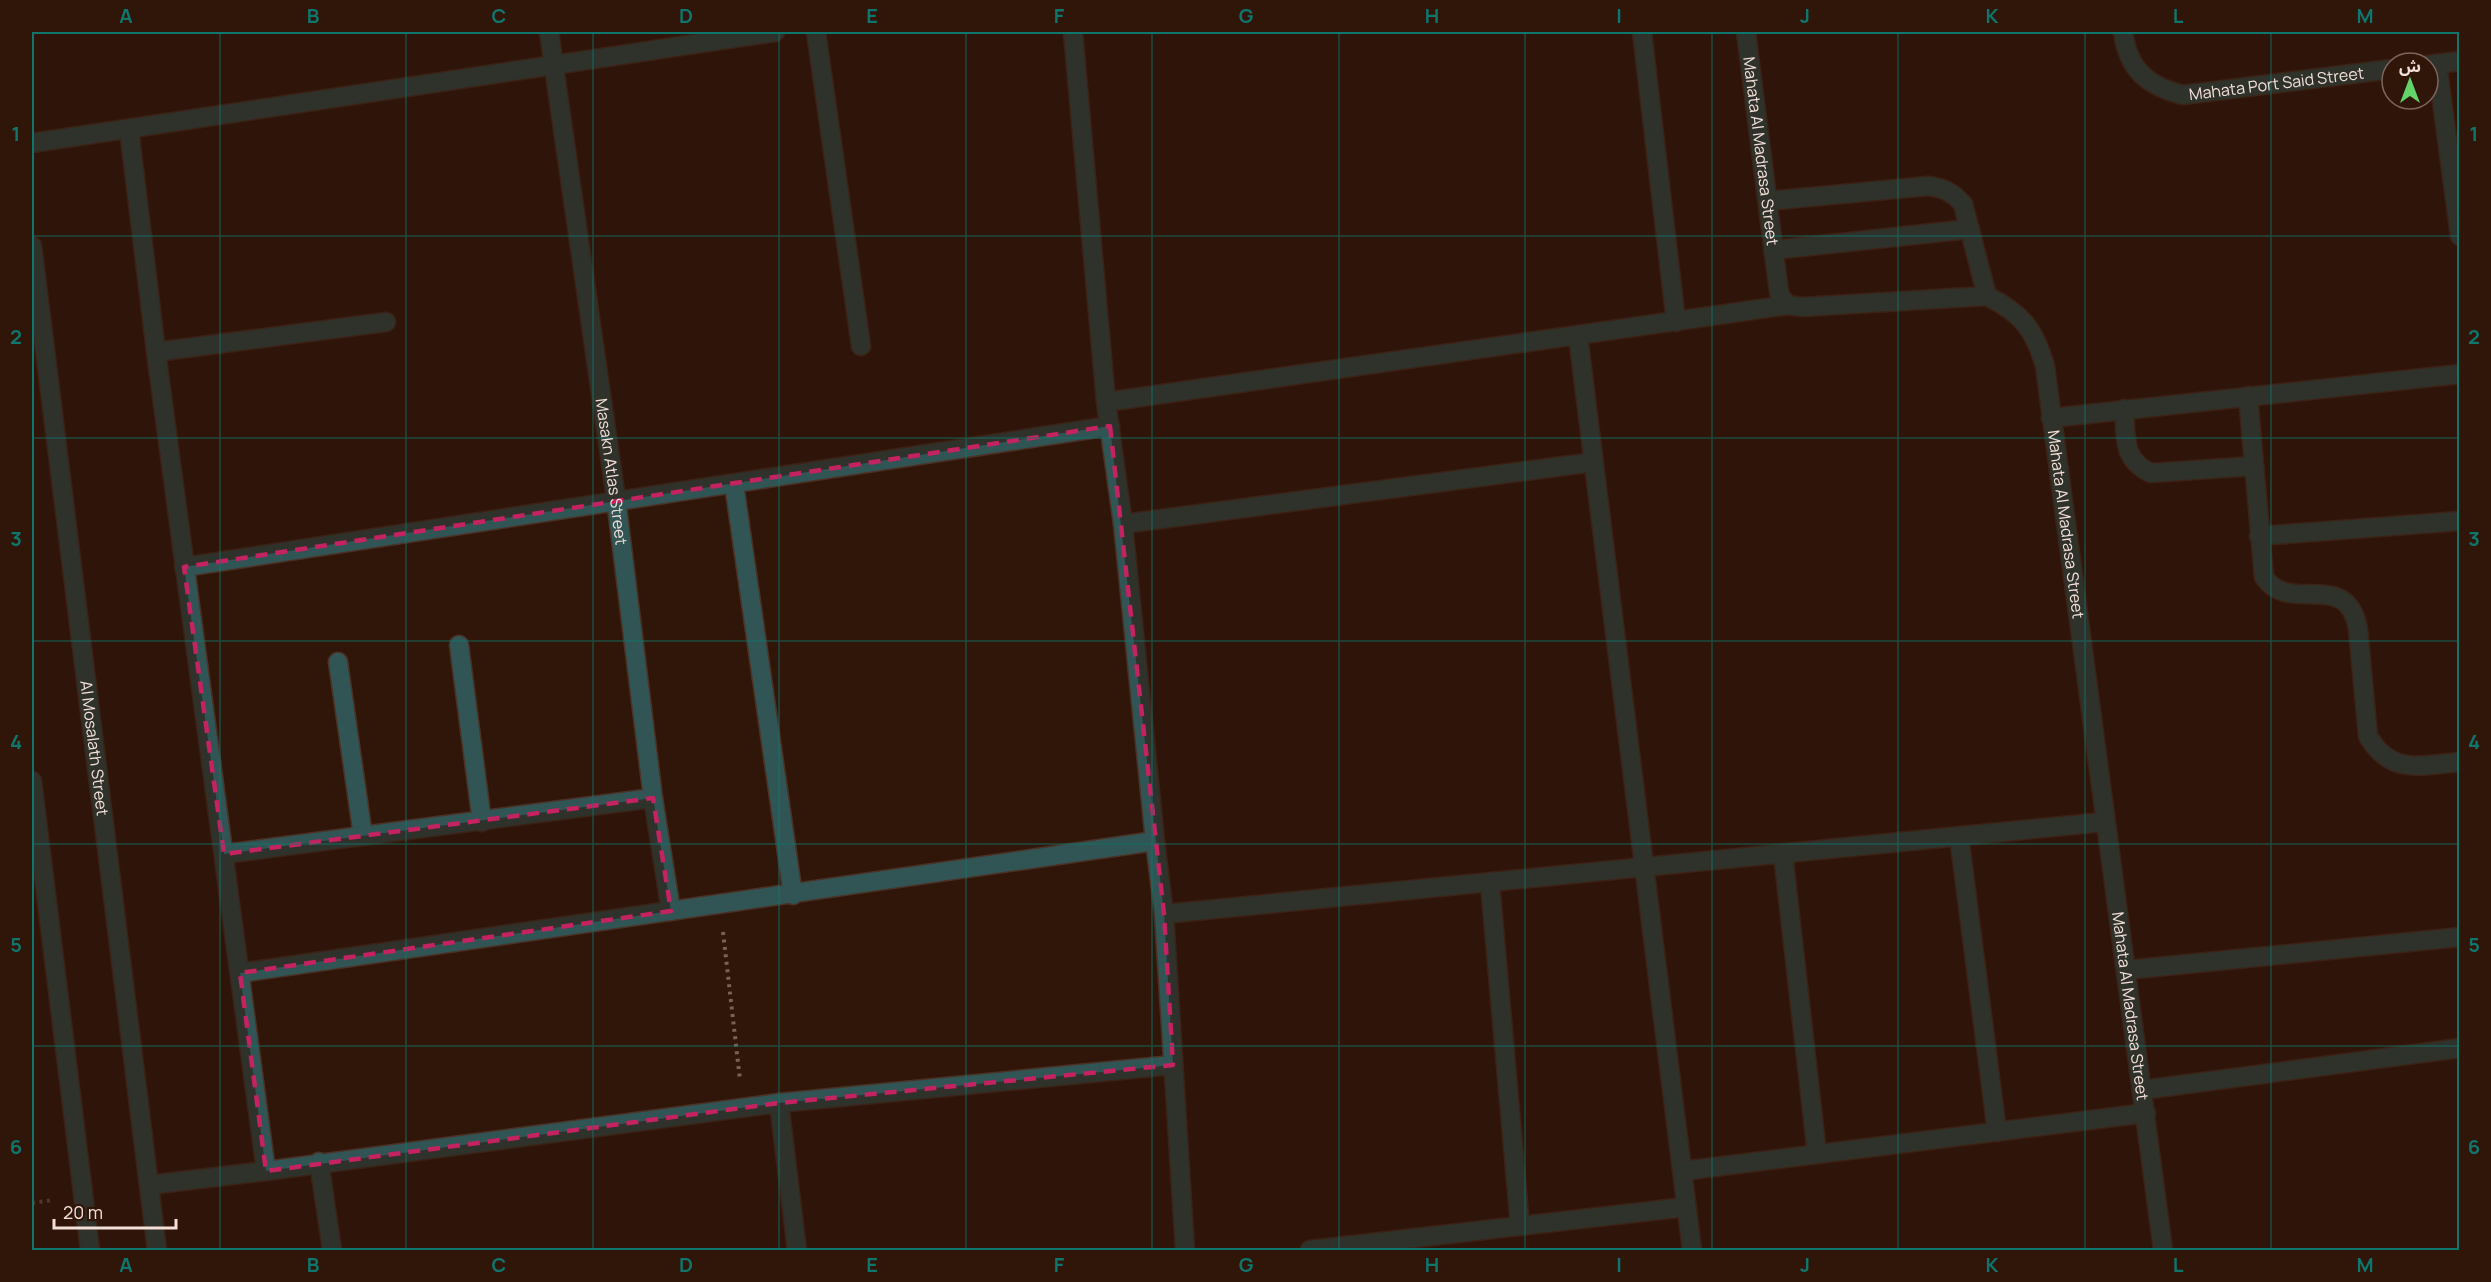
<svg xmlns="http://www.w3.org/2000/svg" width="2491" height="1282" font-family="Manrope,'Noto Sans Arabic',sans-serif">
  <style>
    .lines { fill: none; stroke-linecap: round; stroke-linejoin: round }
    .minor-casing { stroke: #4b3126; stroke-width: 21 }
    .path { stroke: #796156; stroke-width: 4; stroke-dasharray: 3 4.5; stroke-linecap: butt }
    .minor { stroke: #305554; stroke-width: 18 }
    .marked { fill: none; stroke: #c42261; stroke-width: 4.5; stroke-dasharray: 12 8; stroke-linejoin: round }
    .grid { fill: none; stroke: #0f766e; stroke-width: 1.5; stroke-opacity: 0.55 }
    .labels { text-anchor: middle; stroke-width: 4.5; stroke-linejoin: round; paint-order: stroke }
    .street-label { font-size: 16px; fill: #f4e0d8; stroke: #301509 }
    .neatline { fill: none; stroke: #0f766e; stroke-width: 2 }
    .grid-label { font-size: 20px; text-anchor: middle; font-weight: bold; fill: #0f766e }
  </style>
  <rect width="100%" height="100%" fill="#301509"/>
  <g class="lines">
    <defs>
      <g id="minor">
        <path id="s1" d="M549 32 616 499 653 798 671 911"/>
        <path d="M816 32 861 346"/>
        <path d="M1073 32 1106 402 1123 524 1155 841 1164 914 1185 1250"/>
        <path d="M1642 32 1676 322"/>
        <path id="s2" d="M1746 32 1778 285 1780 296 1788 305 1802 307 1987 296C2021 313 2034 328 2045 366L2163 1250"/>
        <path id="s3" d="M2123 32C2128 69 2147 86 2183 95L2392 69"/>
        <path d="M2437 64 2460 236"/>
        <path d="M2428 65 2460 61"/>
        <path d="M129 129 156 352 266 1171"/>
        <path d="M32 143 775 32"/>
        <path d="M1768 201 1928 186C1944 188 1952 192 1963 204L1987 296"/>
        <path id="s4" d="M32 246 157 1250"/>
        <path d="M1773 250 1970 229"/>
        <path d="M1578 336 1692 1250"/>
        <path d="M156 352 386 322"/>
        <path d="M2248 396 2264 577C2290 616 2347 567 2358 629L2368 736C2391 776 2421 765 2460 762"/>
        <path d="M1106 402 1788 305"/>
        <path d="M2124 409C2126 437 2122 460 2151 473L2254 466"/>
        <path d="M2051 418 2460 374"/>
        <path d="M734 484 793 895"/>
        <path d="M1123 524 1594 462"/>
        <path d="M2259 536 2460 521"/>
        <path d="M184 567 1110 426"/>
        <path d="M459 645 482 822"/>
        <path d="M338 662 363 836"/>
        <path d="M32 781 90 1250"/>
        <path d="M1959 836 1997 1132"/>
        <path d="M224 854 653 798"/>
        <path d="M1783 854 1817 1154"/>
        <path d="M1490 883 1520 1226"/>
        <path d="M1164 914 2104 822"/>
        <path d="M2126 970 2460 937"/>
        <path d="M240 973 1155 841"/>
        <path d="M2142 1090 2460 1048"/>
        <path d="M779 1103 797 1250"/>
        <path d="M319 1162 332 1250"/>
        <path d="M1682 1171 2146 1113"/>
        <path d="M149 1185 266 1171 779 1103 1173 1065"/>
        <path d="M1310 1250 1686 1207"/>
      </g>
    </defs>
    <use href="#minor" class="minor-casing"/>
    <path class="path" d="M723 932 740 1080
      M32 1203 53 1200"/>
    <use href="#minor" class="minor"/>
  </g>
  <path d="M0 0H2491V1282H0ZM1110 426 1164 914 1173 1065 779 1103 266 1171 240 973 671 911 653 798 224 854 184 567Z" fill="#301509" fill-opacity=".55" fill-rule="evenodd"/>
  <path class="marked" d="M1110 426 1164 914 1173 1065 779 1103 266 1171 240 973 671 911 653 798 224 854 184 567Z"/>
  <path class="grid" d="M220 32V1250M406 32V1250M593 32V1250M779 32V1250M966 32V1250M1152 32V1250M1339 32V1250M1525 32V1250M1712 32V1250M1898 32V1250M2085 32V1250M2271 32V1250M32 236H2460M32 438H2460M32 641H2460M32 844H2460M32 1046H2460"/>
  <g class="labels">
    <g class="street-label">
      <text dy="6" stroke="none"><textPath href="#s3" startOffset="188">Mahata Port Said Street</textPath></text>
      <text dy="6" stroke="none"><textPath href="#s2" startOffset="120">Mahata Al Madrasa Street</textPath></text>
      <text dy="6" stroke="none"><textPath href="#s1" startOffset="444">Masakn Atlas Street</textPath></text>
      <text dy="6" stroke="none"><textPath href="#s2" startOffset="732">Mahata Al Madrasa Street</textPath></text>
      <text dy="6" stroke="none"><textPath href="#s4" startOffset="506">Al Mosalath Street</textPath></text>
      <text dy="6" stroke="none"><textPath href="#s2" startOffset="1218">Mahata Al Madrasa Street</textPath></text>
    </g>
  </g>
  <rect width="2491" height="1282" fill="none" stroke="#301509" stroke-width="66"/>
  <g transform="translate(2410 81)"><circle r="28" fill="#301509" stroke="#7e665c" stroke-width="1.5"/>
  <path d="M0-4.5L10 22L0 15L-10 22Z" fill="#62d469"/>
  <text y="-9" font-size="16" font-weight="bold" text-anchor="middle" fill="#f4e0d8">ش</text>
  </g>
  <path d="M54 1219v9h122v-9" fill="none" stroke="#f4e0d8" stroke-width="3"/>
  <text x="63" y="1219" font-size="18" fill="#f4e0d8" stroke="#301509" stroke-width="4.5" paint-order="stroke">20 m</text>
  <rect x="33" y="33" width="2425" height="1216" class="neatline"/>
  <g class="grid-label">
    <text x="126" y="23">A</text>
    <text x="313" y="23">B</text>
    <text x="499" y="23">C</text>
    <text x="686" y="23">D</text>
    <text x="872" y="23">E</text>
    <text x="1059" y="23">F</text>
    <text x="1246" y="23">G</text>
    <text x="1432" y="23">H</text>
    <text x="1619" y="23">I</text>
    <text x="1805" y="23">J</text>
    <text x="1992" y="23">K</text>
    <text x="2178" y="23">L</text>
    <text x="2365" y="23">M</text>
    <text x="16" y="141">1</text>
    <text x="2474" y="141">1</text>
    <text x="16" y="344">2</text>
    <text x="2474" y="344">2</text>
    <text x="16" y="546">3</text>
    <text x="2474" y="546">3</text>
    <text x="16" y="749">4</text>
    <text x="2474" y="749">4</text>
    <text x="16" y="952">5</text>
    <text x="2474" y="952">5</text>
    <text x="16" y="1154">6</text>
    <text x="2474" y="1154">6</text>
    <text x="126" y="1272">A</text>
    <text x="313" y="1272">B</text>
    <text x="499" y="1272">C</text>
    <text x="686" y="1272">D</text>
    <text x="872" y="1272">E</text>
    <text x="1059" y="1272">F</text>
    <text x="1246" y="1272">G</text>
    <text x="1432" y="1272">H</text>
    <text x="1619" y="1272">I</text>
    <text x="1805" y="1272">J</text>
    <text x="1992" y="1272">K</text>
    <text x="2178" y="1272">L</text>
    <text x="2365" y="1272">M</text>
  </g>
</svg>
